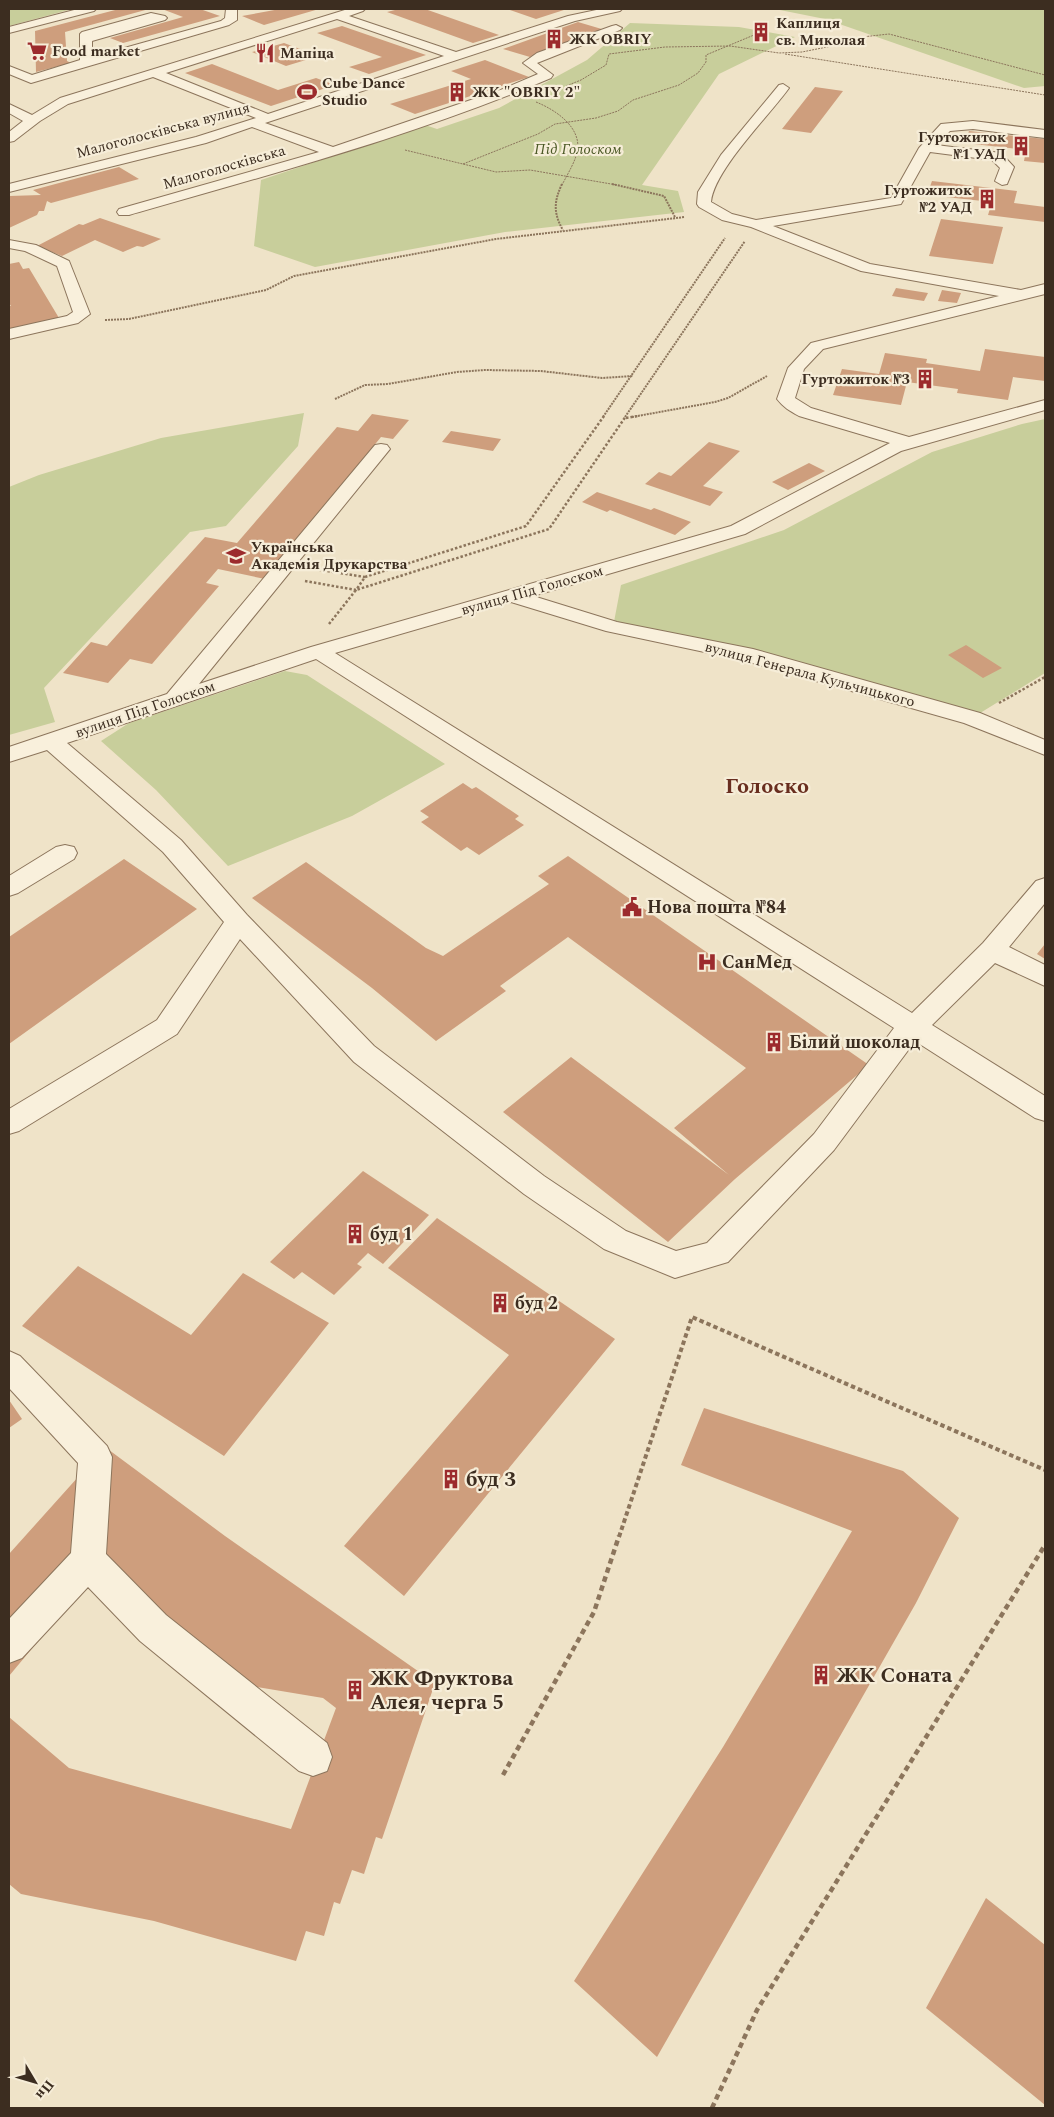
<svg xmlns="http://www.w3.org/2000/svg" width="1054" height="2117" font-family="Spectral,serif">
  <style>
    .green { fill: #c8ce9b }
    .building { fill: #ce9e7d }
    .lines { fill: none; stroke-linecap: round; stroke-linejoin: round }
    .minor-casing { stroke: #8c755c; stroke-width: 2 }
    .path-far4 { stroke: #8c755c; stroke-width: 1; stroke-dasharray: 2 1; stroke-linecap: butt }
    .path-far3 { stroke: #8c755c; stroke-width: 2; stroke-dasharray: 2 1; stroke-linecap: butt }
    .path-far2 { stroke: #8c755c; stroke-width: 2.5; stroke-dasharray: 2.5 2; stroke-linecap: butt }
    .path-far1 { stroke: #8c755c; stroke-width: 4; stroke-dasharray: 4.5 3; stroke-linecap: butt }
    .path { stroke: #8c755c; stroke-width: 4.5; stroke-dasharray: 5.5 4; stroke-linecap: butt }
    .minor { fill: #f9f0dc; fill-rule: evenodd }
    .labels { text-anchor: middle; stroke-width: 4.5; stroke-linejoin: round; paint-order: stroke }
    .far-poi-label { font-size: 15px; font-weight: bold; fill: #3c2d20; stroke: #f6edd8; text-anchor: start }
    .far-street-label { font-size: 15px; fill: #3c2d20; stroke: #f6edd8 }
    .far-park-label { font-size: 15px; font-style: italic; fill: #4c5926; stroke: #f6edd8 }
    .poi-label { font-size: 18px; font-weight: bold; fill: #3c2d20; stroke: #f6edd8; text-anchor: start }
    .near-poi-label { font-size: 21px; font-weight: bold; fill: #3c2d20; stroke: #f6edd8; text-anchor: start }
    .district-label { font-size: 22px; font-weight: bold; fill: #692e1f; stroke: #f6edd8 }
  </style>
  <rect width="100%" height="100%" fill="#efe3c8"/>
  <path class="green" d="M9 9H72L9 26Z
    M775 9H1045V86L1024 88 825 19Z
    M630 23 739 27 795 37 719 74 642 185 678 191 684 212 505 232 315 267 254 246 261 180 425 125 437 129 499 108 587 60Z
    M304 413 298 446 226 526 190 532 44 688 55 722 9 735V487L39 475 161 438Z
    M1045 419V673L972 718 754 653 613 627 621 585 784 530 932 452 1022 424Z
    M285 671 307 675 445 764 352 816 228 866 156 790 101 741 129 723Z"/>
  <path class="building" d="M119 9H149L65 32 67 61 71 63 36 72 35 31Z
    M162 9H200L220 16 123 43 110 38 183 17Z
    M280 9H319L264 25 242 16Z
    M399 9H425L499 35 473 43 387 12Z
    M515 9H567L536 19 510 10Z
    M578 22 605 30 530 57 503 49Z
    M342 26 397 45 426 55 369 74 349 67 382 57 317 33Z
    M761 29 769 31 760 36 752 34Z
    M284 43 319 56 286 66 252 52Z
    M485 60 529 77 415 114 390 104 471 79 451 71Z
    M212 64 278 90 316 78 335 85 271 106 185 73Z
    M815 87 843 91 811 133 782 129Z
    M969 131 1045 139V163L1024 161 1026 150 965 143Z
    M119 167 139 179 51 203 47 201 44 211H39L37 215 9 228V196L41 195 33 190Z
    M932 181 1017 191 1014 203 1045 207V222L988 215 992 202 927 195Z
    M100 218 161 239 143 247 137 246 123 252 95 240 62 256 37 246 79 224 83 225Z
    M941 219 1003 227 993 264 929 256Z
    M19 262 23 269 29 268 59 318 9 329V306H11L9 303V264Z
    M896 288 928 293 924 301 892 296Z
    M942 290 961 293 957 303 938 301Z
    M985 349 1045 357V381L1013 377 1008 400 957 393 958 389 907 382 901 405 833 395 842 369 879 374 885 353 927 359 926 363 980 371Z
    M372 414 409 420 393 439 381 437 265 579 218 569 206 583 219 586 152 664 130 659 108 683 63 673 91 642 107 646 205 537 237 543 337 427 358 431Z
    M451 431 501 439 493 451 442 442Z
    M709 442 740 451 703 486 723 492 710 506 645 484 659 472 671 476Z
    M809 463 825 471 788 490 772 482Z
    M597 492 651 510 654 508 691 522 675 535 610 510 607 512 582 502Z
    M966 645 1002 668 983 678 948 655Z
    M463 783 472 789 476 787 519 816 515 819 524 825 479 855 467 847 461 851 421 822 429 817 420 811Z
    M568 856 869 1065 735 1179 668 1242 503 1112 571 1057 729 1175 674 1128 746 1068 568 937 500 986 506 991 436 1041 372 988 252 898 306 862 426 948 443 956 549 884 538 876Z
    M124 859 197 909 9 1044V937Z
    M1045 944V959L1037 954Z
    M363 1171 429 1215 383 1264 368 1253 357 1264 362 1267 334 1295 302 1272 294 1279 270 1262Z
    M437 1218 615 1339 404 1596 344 1546 509 1355 388 1268Z
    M78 1266 191 1335 243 1273 329 1323 224 1456 22 1326Z
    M9 1400 22 1419 9 1428Z
    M704 1408 903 1471 959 1518 916 1603 657 2057 574 1981 723 1747 852 1531 681 1465Z
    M105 1447 225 1536 435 1683 382 1839 376 1837 364 1874 352 1870 340 1904 334 1902 324 1936 306 1931 296 1961 154 1921 21 1894 9 1884V1717L69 1768 291 1829 336 1708 323 1698 233 1683 94 1567 50 1627 9 1676V1554Z
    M986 1898 1045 1945V2105L926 2008Z"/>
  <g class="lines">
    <defs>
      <path id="minor" d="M78 9H96L94 11 9 33V27Z
        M226 9 237 10V20L229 25 31 83 9 74V66L32 75 80 60V34L82 32 151 13 165 16 167 18 165 20 92 41V57L221 21 225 18Z
        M348 9H365L363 11 349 16 456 52 568 16 601 9H622L620 11 575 21 265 123 333 147 503 89 538 74 523 63 537 53 612 26 616 25 622 28 620 30 537 63 553 75 551 78C415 136 271 174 129 215H119L117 212 119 209 319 152 252 127 206 143 9 192V184L196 137 256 118 153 77 68 104 40 121 14 141 9 142V132L23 121 9 113V104L32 115 60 98ZM337 19 444 56 268 114 166 73Z
        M783 84 789 88C769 116 714 170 711 202L732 214 756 220 891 198 919 148 941 124 973 121 1045 130V138L973 129 950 131 936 145 1001 153 1014 167 1007 184 1002 185 995 181 1000 168 992 160 930 152 901 204 773 226 870 264 1021 290 1045 284V294L823 349 804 369 795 398 811 408 909 437 1045 400V410L901 451 745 534 533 596 617 622 753 649 980 713 1045 740V755L964 723 742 660 606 631 511 602 335 653 912 1013 983 943 1036 881 1045 878V903L1009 947 1045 965V986L995 963 932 1025 1045 1096V1121L1035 1118 915 1041 834 1150 728 1262 675 1278 604 1249 524 1194 354 1062 240 939 177 1034 19 1131 9 1134V1109L157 1020 224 922 163 852 47 750 9 762V747L167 694 375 445 381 444 387 445 390 449 199 684 311 647 731 526 890 443 799 416C790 411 783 407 777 399L788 368 811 343 999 296 861 271 751 227 722 220 699 207 697 204 698 192 721 155 779 85ZM316 659 894 1028 814 1134 707 1243 676 1251 626 1231 544 1176 374 1046 247 915 181 840 67 743Z
        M9 240 36 245 69 261 90 314 78 323 9 339V329L67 316 73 312 57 266 25 251 9 248Z
        M65 845 74 847 77 853 74 859 18 893 9 896V876L56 847Z
        M9 1351 20 1356 107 1446 112 1457 106 1554 166 1615 327 1743 332 1757 327 1771 313 1776 299 1771 140 1641 88 1587 22 1658 9 1663V1619L71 1553 78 1463 9 1388Z"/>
    </defs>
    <use href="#minor" class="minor-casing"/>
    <path class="path-far4" d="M785 54 1045 95
      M566 86 581 80 606 65 609 54 665 47 730 46 779 53 802 52 837 45 862 37 889 34 1045 75
      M536 102C556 110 583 128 577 153 574 164 567 175 562 185
      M405 150 496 172 530 170 617 185
      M463 164 538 134 555 124 596 118 618 111 633 100 679 85 698 73 706 62V55L754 35"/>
    <path class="path-far3" d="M562 184C554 201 553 213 563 230
      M612 184 664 196 675 217
      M105 320 129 319 266 290 294 276 496 239 685 217
      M335 399 365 385 388 384 457 372 485 370 541 371 602 378 633 376
      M603 417 725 238
      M625 417 745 241
      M632 417 715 402 728 398 767 376"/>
    <path class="path-far2" d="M626 418 638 416
      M314 569 365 577
      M305 581 356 590 365 577 526 526 604 416
      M329 624 356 590 549 529 626 416
      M999 703 1045 677"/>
    <path class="path-far1" d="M619 1537 692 1317 1045 1470"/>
    <path class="path" d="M503 1775 594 1612 619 1536
      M712 2108 757 2010 1045 1545"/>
    <use href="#minor" class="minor"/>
  </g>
  <defs>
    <symbol id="building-bare" viewBox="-9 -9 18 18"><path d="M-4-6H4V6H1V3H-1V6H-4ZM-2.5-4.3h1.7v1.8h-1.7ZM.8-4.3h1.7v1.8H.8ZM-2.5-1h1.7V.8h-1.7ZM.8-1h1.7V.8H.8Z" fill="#9c2b2d" stroke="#f6edd8" stroke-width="2.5" paint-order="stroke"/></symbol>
    <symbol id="supermarket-bare" viewBox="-9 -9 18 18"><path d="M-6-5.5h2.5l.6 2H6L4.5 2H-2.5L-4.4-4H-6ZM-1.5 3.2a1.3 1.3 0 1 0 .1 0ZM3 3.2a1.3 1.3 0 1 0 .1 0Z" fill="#9c2b2d" stroke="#f6edd8" stroke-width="2.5" paint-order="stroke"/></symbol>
    <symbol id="restaurant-bare" viewBox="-9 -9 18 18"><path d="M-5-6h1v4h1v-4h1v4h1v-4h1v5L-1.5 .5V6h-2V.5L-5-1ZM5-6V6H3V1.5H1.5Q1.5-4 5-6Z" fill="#9c2b2d" stroke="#f6edd8" stroke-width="2.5" paint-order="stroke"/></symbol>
    <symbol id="stadium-bare" viewBox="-9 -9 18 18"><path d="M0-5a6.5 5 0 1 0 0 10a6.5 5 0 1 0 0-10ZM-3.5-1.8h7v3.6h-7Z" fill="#9c2b2d" stroke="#f6edd8" stroke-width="2.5" paint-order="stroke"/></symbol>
    <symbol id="university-bare" viewBox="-9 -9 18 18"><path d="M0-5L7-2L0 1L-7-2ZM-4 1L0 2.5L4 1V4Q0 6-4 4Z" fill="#9c2b2d" stroke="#f6edd8" stroke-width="2.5" paint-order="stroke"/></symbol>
    <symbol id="civic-bare" viewBox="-9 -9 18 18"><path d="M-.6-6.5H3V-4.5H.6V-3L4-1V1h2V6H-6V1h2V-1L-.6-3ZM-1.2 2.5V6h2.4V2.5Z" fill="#9c2b2d" stroke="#f6edd8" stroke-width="2.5" paint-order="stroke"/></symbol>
    <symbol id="hospital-bare" viewBox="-9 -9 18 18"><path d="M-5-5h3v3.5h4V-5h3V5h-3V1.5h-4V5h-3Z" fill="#9c2b2d" stroke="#f6edd8" stroke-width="2.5" paint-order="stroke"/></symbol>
  </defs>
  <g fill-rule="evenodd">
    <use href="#building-bare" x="747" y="18" width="28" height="28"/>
    <use href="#building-bare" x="540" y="25" width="28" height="28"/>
    <use href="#supermarket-bare" x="23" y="37" width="28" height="28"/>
    <use href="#restaurant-bare" x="251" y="39" width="28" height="28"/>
    <use href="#stadium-bare" x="293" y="78" width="28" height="28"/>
    <use href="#building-bare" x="443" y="78" width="28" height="28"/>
    <use href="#building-bare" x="1007" y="132" width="28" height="28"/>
    <use href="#building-bare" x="973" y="185" width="28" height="28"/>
    <use href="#building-bare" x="911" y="365" width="28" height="28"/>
    <use href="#university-bare" x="222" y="542" width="28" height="28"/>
    <use href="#civic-bare" x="618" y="893" width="28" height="28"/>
    <use href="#hospital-bare" x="693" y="948" width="28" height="28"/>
    <use href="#building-bare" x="760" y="1028" width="28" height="28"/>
    <use href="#building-bare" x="341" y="1220" width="28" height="28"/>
    <use href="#building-bare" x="486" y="1289" width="28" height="28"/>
    <use href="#building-bare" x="437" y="1465" width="28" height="28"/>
    <use href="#building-bare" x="807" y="1661" width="28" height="28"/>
    <use href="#building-bare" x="341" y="1676" width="28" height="28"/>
  </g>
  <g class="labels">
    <g class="far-poi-label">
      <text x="776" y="28">Каплиця<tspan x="776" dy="17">св. Миколая</tspan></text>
      <text x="569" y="44">ЖК OBRIY</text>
      <text x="52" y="56">Food market</text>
      <text x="280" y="58">Мапіца</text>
      <text x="322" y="88">Cube Dance<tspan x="322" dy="17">Studio</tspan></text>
      <text x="472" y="97">ЖК "OBRIY 2"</text>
      <text x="1006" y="142" text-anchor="end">Гуртожиток<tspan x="1006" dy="17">№1 УАД</tspan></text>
      <text x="972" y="195" text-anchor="end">Гуртожиток<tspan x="972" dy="17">№2 УАД</tspan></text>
      <text x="910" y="384" text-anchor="end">Гуртожиток №3</text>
      <text x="251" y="552">Українська<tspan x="251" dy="17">Академія Друкарства</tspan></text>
    </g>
    <g class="far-street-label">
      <text transform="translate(163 130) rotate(-15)" y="5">Малоголосківська вулиця</text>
      <text transform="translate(224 167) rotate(-16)" y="5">Малоголосківська</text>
      <text transform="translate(532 590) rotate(-16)" y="5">вулиця Під Голоском</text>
      <text transform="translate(810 674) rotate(15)" y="5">вулиця Генерала Кульчицького</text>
      <text transform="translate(145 709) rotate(-19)" y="5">вулиця Під Голоском</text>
    </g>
    <g class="far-park-label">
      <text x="578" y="154">Під Голоском</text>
    </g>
    <g class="poi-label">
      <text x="647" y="913">Нова пошта №84</text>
      <text x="722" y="968">СанМед</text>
      <text x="789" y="1048">Білий шоколад</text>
      <text x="370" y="1240">буд 1</text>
      <text x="515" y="1309">буд 2</text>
    </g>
    <g class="near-poi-label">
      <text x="466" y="1486">буд 3</text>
      <text x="836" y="1682">ЖК Соната</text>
      <text x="370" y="1685">ЖК Фруктова<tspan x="370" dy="24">Алея, черга 5</tspan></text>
    </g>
    <g class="district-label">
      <text x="767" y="793">Голоско</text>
    </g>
  </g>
  <rect width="1054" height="2117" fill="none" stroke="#3c2d20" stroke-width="20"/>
  <g transform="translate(35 2082) rotate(128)" stroke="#f6edd8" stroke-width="4" paint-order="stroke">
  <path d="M0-4L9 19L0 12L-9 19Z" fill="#3c2d20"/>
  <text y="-8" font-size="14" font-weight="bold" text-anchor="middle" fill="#3c2d20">Пн</text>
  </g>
</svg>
